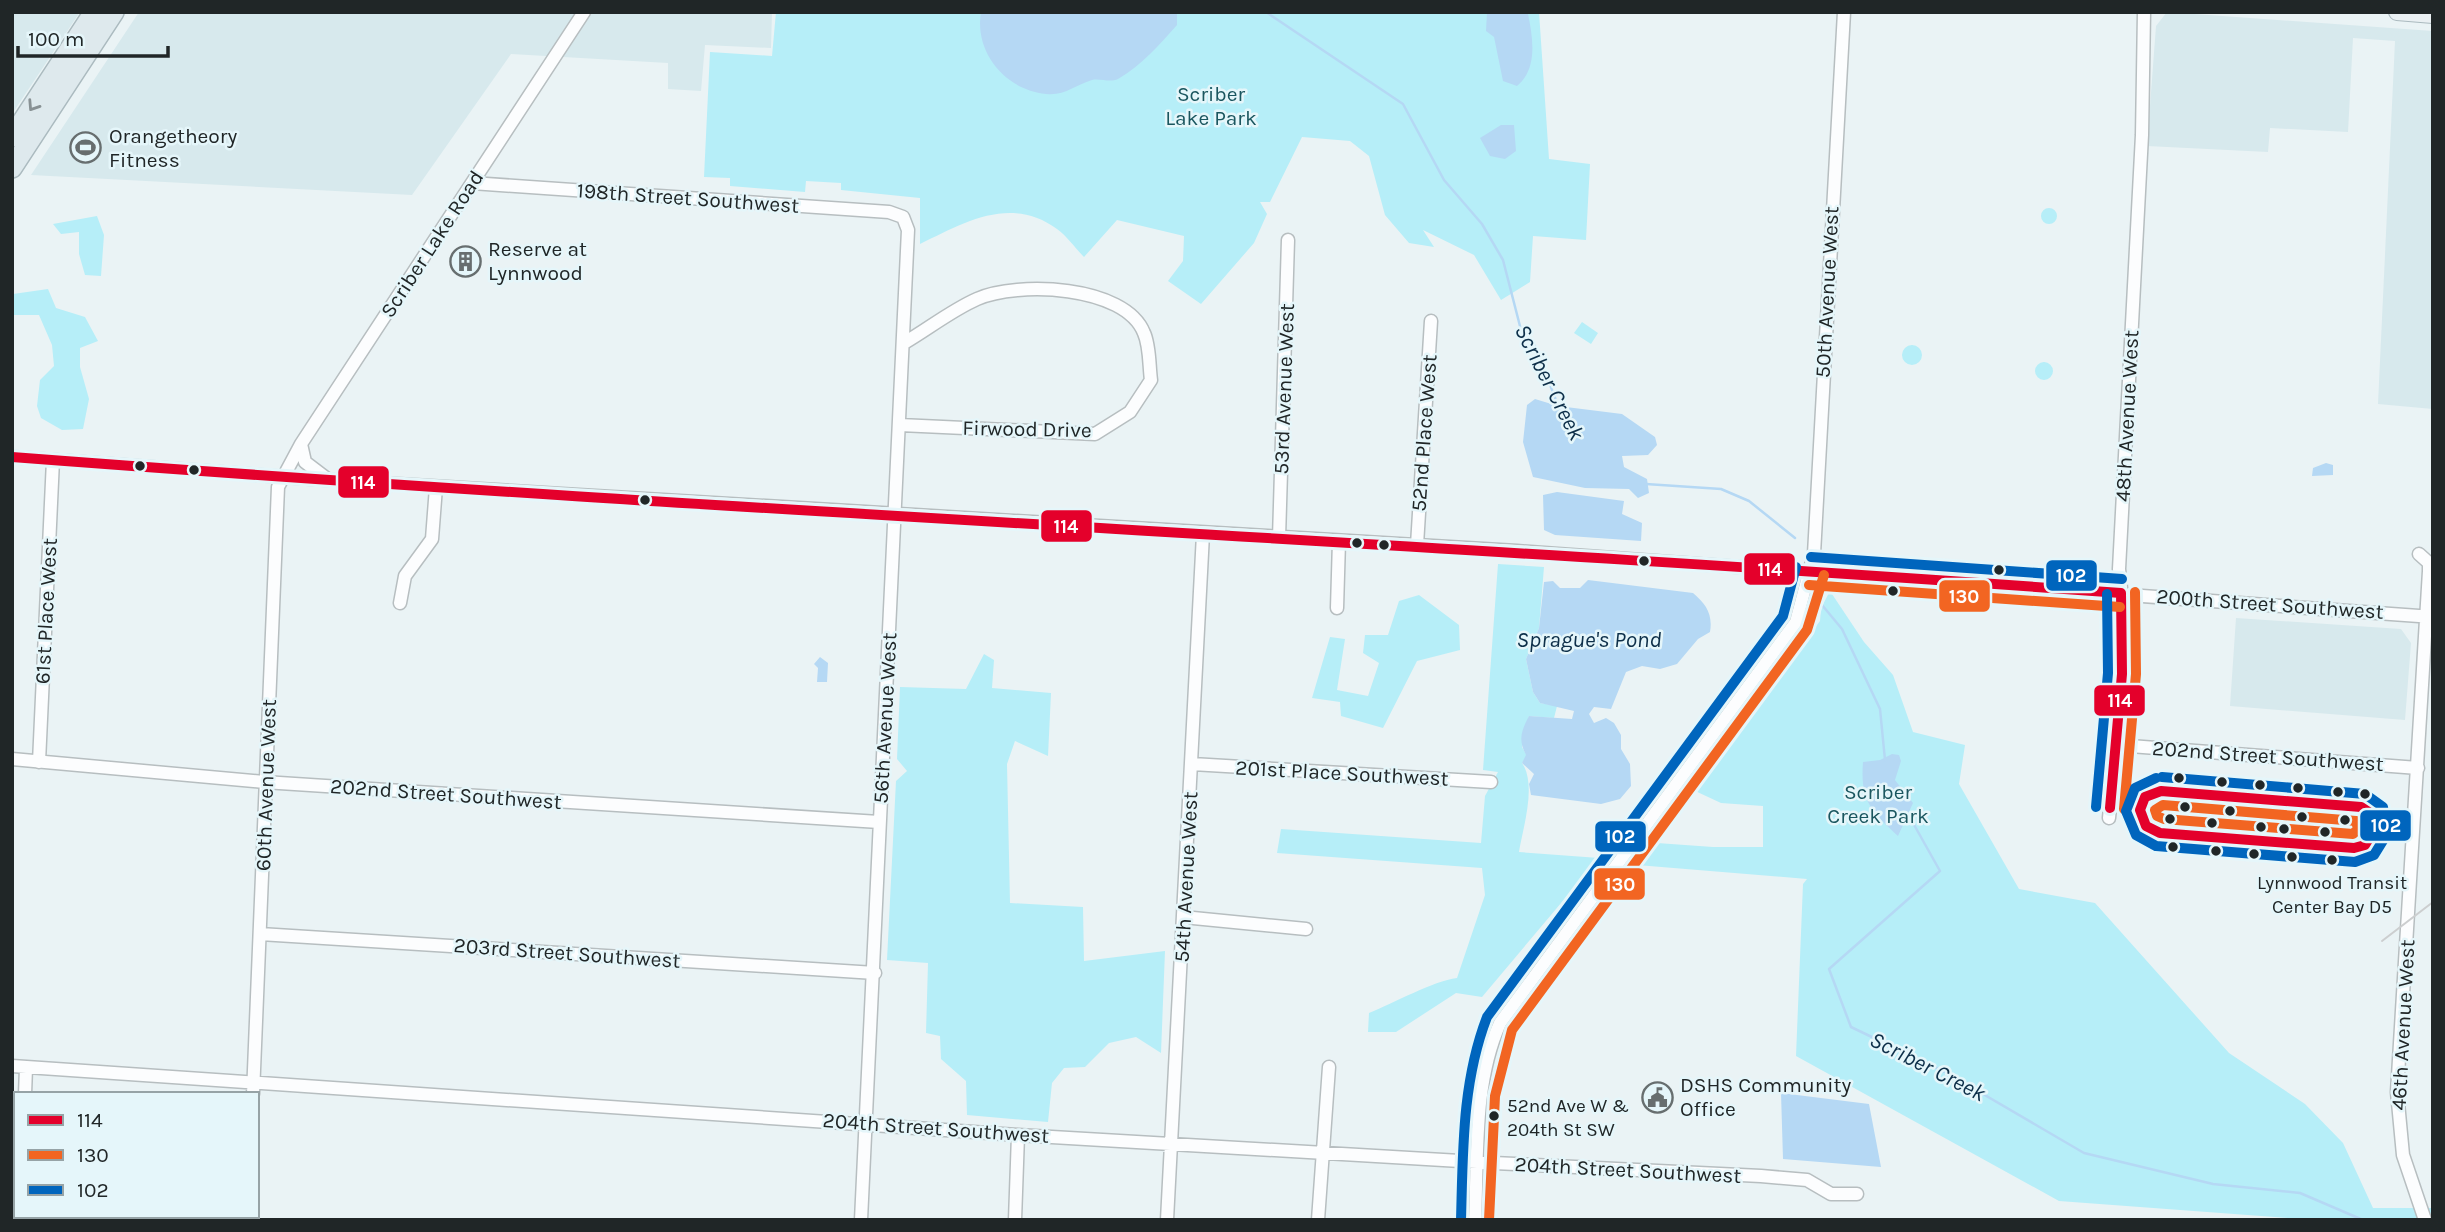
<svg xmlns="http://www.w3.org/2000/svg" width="2445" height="1232" font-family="Karla,sans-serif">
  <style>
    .built { fill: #d7e9ed }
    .green { fill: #b6eef8 }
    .water { fill: #b5d8f4 }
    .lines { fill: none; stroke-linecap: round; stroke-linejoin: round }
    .stream { stroke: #b5d8f4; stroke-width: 2.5 }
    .minor-casing { stroke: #b7bec0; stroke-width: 15 }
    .major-casing { stroke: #abbabf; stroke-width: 18 }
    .highway-casing { stroke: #abbabf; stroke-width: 22 }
    .minor { stroke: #fcfdfe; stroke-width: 12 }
    .major { stroke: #eaf0f3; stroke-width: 16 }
    .highway { stroke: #dee9ed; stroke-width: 19 }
    .tram { stroke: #cccecf; stroke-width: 2 }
    .bus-1-casing { stroke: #e5f6fa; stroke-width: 16 }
    .bus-2-casing { stroke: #e5f6fa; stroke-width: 16 }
    .bus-3-casing { stroke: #e5f6fa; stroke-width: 16 }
    .bus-1 { stroke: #e4002b; stroke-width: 10 }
    .bus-2 { stroke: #f26522; stroke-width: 10 }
    .bus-3 { stroke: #0065bd; stroke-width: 10 }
    .oneway { stroke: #889194 }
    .bus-dot { fill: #202627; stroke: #e5f6fa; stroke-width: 2.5 }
    .labels { text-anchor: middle; stroke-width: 5; stroke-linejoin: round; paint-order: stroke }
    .bus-label { font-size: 19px; fill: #202627; stroke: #e5f6fa }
    .park-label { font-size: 21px; fill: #1a565f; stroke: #e5f6fa }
    .poi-label { font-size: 21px; fill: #202627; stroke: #e5f6fa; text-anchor: start }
    .street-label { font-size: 21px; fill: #202627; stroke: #e5f6fa }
    .water-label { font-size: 23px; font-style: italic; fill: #0d2f49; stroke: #e5f6fa }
    .line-badge { stroke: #e5f6fa; stroke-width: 2.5 }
    .badge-label { font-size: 19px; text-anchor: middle; font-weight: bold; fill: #fff }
  </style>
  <rect width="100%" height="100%" fill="#eaf3f5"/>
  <path class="built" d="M12 12H80L12 114Z
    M139 12H772L771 48 705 45 701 91 668 89V63L511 54 412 195 31 175Z
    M2167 12 2433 31V409L2378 404 2395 41 2353 38 2348 132 2270 128 2268 152 2147 146 2156 26Z
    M2236 618 2401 629 2411 643 2405 720 2230 706Z"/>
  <path class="green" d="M776 12H1539L1549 159 1590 164 1586 240 1533 236 1530 282 1501 300 1474 255 1423 230 1434 247 1409 243 1385 215 1369 156 1350 141 1302 137 1270 202H1260L1267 214 1254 243 1201 304 1168 281 1183 261 1184 236 1117 220 1084 257C1075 248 1067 236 1057 229 1010 195 964 223 920 244V198L841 190V183L806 181 805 192 730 186V178L704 177 710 52 772 56Z
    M2041 216a8 8 0 1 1 16 0a8 8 0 1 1-16 0Z
    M97 216 104 235 101 276 85 275 79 254V232L61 234 53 224Z
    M48 289 56 308 85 317 98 341 80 348V367L89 399 83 429 62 430 41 418 37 406 40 380 54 366 52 345 39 315H12L13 294Z
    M1582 322 1598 333 1591 344 1574 333Z
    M1902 355a10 10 0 1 1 20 0a10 10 0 1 1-20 0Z
    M2035 371a9 9 0 1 1 18 0a9 9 0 1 1-18 0Z
    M1498 564 1544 567 1539 628 1526 659 1533 692 1540 703 1557 706 1554 718 1529 716 1522 747 1527 756 1522 763C1537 785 1523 827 1519 852L1599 858 1482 997 1456 993 1396 1032H1368L1369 1013C1394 1003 1433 981 1457 978L1485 895 1482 868 1277 853 1281 829 1481 843 1485 796 1498 772 1483 770Z
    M1830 591 1864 642 1893 675 1913 732 1965 745 1959 784 2019 889 2095 903 2229 1053 2305 1104 2343 1143 2373 1208H2433V1220H2314L2059 1201 1796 1056 1803 884 1807 879 1637 865 1657 843 1713 847H1763V806L1721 803 1693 790 1820 621 1821 608Z
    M1419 595 1459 625 1460 650 1417 661 1383 728 1341 716 1340 702 1312 698 1330 637 1345 639 1337 690 1368 696 1379 663 1363 653 1365 635H1388L1399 601Z
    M984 654 994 660 992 688 1051 693 1048 756 1015 741 1007 764 1010 903 1083 907 1084 961 1165 951 1161 1053 1136 1037 1109 1043 1085 1067 1064 1068 1052 1083 1048 1122 967 1115 966 1081 941 1059 940 1036 926 1033 928 963 887 960 896 781 907 771 897 759 900 687 966 689Z"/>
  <path class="water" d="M981 12H1177V25C1159 45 1142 65 1118 79 1110 83 1100 78 1092 80 1075 85 1065 96 1046 94 1005 90 974 52 981 12Z
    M1487 12 1528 14C1533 38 1538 69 1517 86L1503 81 1494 37 1486 31Z
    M1501 125H1514L1516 151 1505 159 1490 156 1480 138Z
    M1535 399 1558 406 1622 414 1655 437 1657 445 1648 455 1622 456 1624 467 1647 479 1649 493 1638 498 1629 489 1585 488 1533 477 1523 442 1527 405Z
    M2326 463 2333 465V475L2312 476 2313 468Z
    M1557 492 1624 501 1622 514 1642 523 1641 541 1555 535 1544 530 1543 495Z
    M1588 580 1693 593C1706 604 1713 614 1710 632L1698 639 1677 664 1660 669 1642 666 1626 672 1611 709 1594 707 1589 714 1594 723 1606 718 1614 723 1621 735V749L1630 764 1631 786 1620 799 1601 804 1531 795 1529 784 1534 774 1522 763 1526 755C1518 740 1521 731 1529 716L1572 719 1574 711 1540 703 1533 692 1526 659 1539 628 1544 582 1553 581 1560 588H1580Z
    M820 657 828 663 827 682H817L818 668 814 664Z
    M1892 754 1899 755 1901 761 1895 780 1913 803 1898 836C1871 811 1860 801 1863 762L1880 760Z
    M1781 1093 1869 1104 1881 1167 1783 1159Z"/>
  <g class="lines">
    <path class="stream" d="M1266 12 1403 104 1444 180 1482 224 1503 260 1521 330 1535 346 1559 408
      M1646 484 1721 489 1749 501 1795 538
      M1822 605 1842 629 1880 709 1885 760
      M1908 814 1940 871 1829 969 1851 1027 1947 1073 2084 1153 2213 1184 2300 1193 2363 1220"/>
    <defs>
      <path id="minor" d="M472 183 889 212 903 217 908 230 861 1220
        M900 425 1095 434 1130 412 1151 380C1149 366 1150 346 1144 333 1125 285 1017 281 977 299 952 310 928 329 904 343
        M301 444 305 462 326 478
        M12 457 313 479 1517 551 2433 617
        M1279 538 1288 240
        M1417 545 1431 321
        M2419 554 2429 563V571L2397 1092 2403 1155 2425 1220
        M400 603 405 576 432 539 436 487
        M1337 608 1339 541
        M2117 745 2418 768
        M12 759 264 782 879 822
        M39 762 53 460
        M1192 764 1491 782
        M2109 818 2119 715 2124 618 2119 569 2142 135 2144 12
        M1183 917 1306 929
        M260 934 875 973
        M12 1066 1018 1135 1494 1163 1761 1176 1807 1180 1831 1194H1857
        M25 1094 26 1068
        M253 1094 278 487 301 444 584 12
        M20 1220V1216
        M248 1220 249 1216
        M1015 1220 1018 1135
        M1167 1220 1203 534
        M1318 1220 1329 1067
        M1475 1220C1478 1155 1473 1083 1500 1023L1796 622 1814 554 1844 12"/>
      <path id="major" d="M2397 12 2433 15"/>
      <path id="highway" d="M12 137 94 12
        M12 168 114 12"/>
    </defs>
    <use href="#minor" class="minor-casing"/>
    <use href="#major" class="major-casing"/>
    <use href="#highway" class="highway-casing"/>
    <use href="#minor" class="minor"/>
    <use href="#major" class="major"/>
    <use href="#highway" class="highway"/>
    <path class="tram" d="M2382 941 2433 902"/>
    <defs>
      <path id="bus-1" d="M12 457C715 511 1418 542 2121 593
        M2161 791 2361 807 2370 813 2373 832 2365 845 2354 848 2160 833 2146 826 2140 810 2145 797Z
        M2110 808 2122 674 2121 593"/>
      <path id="bus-2" d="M1809 585 2120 607
        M2163 805 2356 821 2358 829 2353 834 2164 819 2157 816 2155 810Z
        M2124 809 2136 674 2135 592
        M1489 1220 1495 1096 1512 1030 1807 630 1824 575"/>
      <path id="bus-3" d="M1811 557 2122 579
        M2156 778 2135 788 2126 811 2136 835 2156 846 2355 862 2374 855 2387 834 2383 807 2365 794 2162 777
        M2096 807 2108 673 2107 594
        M1461 1220C1463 1150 1462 1082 1487 1017L1783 616 1796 567"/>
    </defs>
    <use href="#bus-1" class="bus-1-casing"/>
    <use href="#bus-2" class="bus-2-casing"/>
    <use href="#bus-3" class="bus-3-casing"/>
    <use href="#bus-1" class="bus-1"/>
    <use href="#bus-2" class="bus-2"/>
    <use href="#bus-3" class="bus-3"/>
  </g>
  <defs><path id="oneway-chevron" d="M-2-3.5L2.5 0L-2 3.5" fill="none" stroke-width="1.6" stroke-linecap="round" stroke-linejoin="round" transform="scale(1.75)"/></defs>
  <use class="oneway" href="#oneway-chevron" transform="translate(33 106) rotate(123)"/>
  <defs>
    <symbol id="stadium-ring" viewBox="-11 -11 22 22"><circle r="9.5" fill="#e5f6fa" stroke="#676e6f" stroke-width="1.5"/><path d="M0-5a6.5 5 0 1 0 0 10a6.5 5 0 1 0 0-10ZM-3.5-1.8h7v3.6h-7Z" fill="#676e6f"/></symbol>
    <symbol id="building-ring" viewBox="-11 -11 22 22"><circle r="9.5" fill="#e5f6fa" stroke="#676e6f" stroke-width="1.5"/><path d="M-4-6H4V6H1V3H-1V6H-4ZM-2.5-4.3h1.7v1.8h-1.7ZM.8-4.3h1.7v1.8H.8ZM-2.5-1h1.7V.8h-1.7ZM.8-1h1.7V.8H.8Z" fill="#676e6f"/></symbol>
    <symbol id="civic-ring" viewBox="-11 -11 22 22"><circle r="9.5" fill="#e5f6fa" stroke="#676e6f" stroke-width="1.5"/><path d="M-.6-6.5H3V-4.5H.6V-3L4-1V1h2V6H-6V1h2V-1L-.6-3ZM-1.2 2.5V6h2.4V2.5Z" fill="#676e6f"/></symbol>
  </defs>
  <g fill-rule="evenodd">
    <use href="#stadium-ring" x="68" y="130" width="35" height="35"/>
    <use href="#building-ring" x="448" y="244" width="35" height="35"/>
    <use href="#civic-ring" x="1640" y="1080" width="35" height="35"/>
  </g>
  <g class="bus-dot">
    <circle cx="140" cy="466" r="6"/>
    <circle cx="194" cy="470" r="6"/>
    <circle cx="645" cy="500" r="6"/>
    <circle cx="1357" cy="543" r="6"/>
    <circle cx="1384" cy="545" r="6"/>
    <circle cx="1644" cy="561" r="6"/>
    <circle cx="1999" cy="570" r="6"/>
    <circle cx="1893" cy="591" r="6"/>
    <circle cx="2179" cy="778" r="6"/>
    <circle cx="2222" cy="782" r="6"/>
    <circle cx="2260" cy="785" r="6"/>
    <circle cx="2298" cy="788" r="6"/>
    <circle cx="2338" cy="792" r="6"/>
    <circle cx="2365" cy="794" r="6"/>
    <circle cx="2185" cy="807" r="6"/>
    <circle cx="2230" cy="811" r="6"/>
    <circle cx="2302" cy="817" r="6"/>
    <circle cx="2170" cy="819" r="6"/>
    <circle cx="2345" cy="820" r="6"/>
    <circle cx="2212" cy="823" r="6"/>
    <circle cx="2261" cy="827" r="6"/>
    <circle cx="2284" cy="829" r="6"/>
    <circle cx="2325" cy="832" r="6"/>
    <circle cx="2173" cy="847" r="6"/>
    <circle cx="2216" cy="851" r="6"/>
    <circle cx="2254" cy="854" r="6"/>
    <circle cx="2292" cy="857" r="6"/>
    <circle cx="2332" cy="860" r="6"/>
    <circle cx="1494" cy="1116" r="6"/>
  </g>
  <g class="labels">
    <g class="bus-label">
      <text x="2332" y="889">Lynnwood Transit<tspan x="2332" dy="24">Center Bay D5</tspan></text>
      <text x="1507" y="1112" text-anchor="start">52nd Ave W &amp;<tspan x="1507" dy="24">204th St SW</tspan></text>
    </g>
    <g class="park-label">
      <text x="1211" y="101">Scriber<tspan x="1211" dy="24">Lake Park</tspan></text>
      <text x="1878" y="799">Scriber<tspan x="1878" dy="24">Creek Park</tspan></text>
    </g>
    <g class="poi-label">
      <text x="109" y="143">Orangetheory<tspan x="109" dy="24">Fitness</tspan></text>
      <text x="488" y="256">Reserve at<tspan x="488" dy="24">Lynnwood</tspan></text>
      <text x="1680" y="1092">DSHS Community<tspan x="1680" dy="24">Office</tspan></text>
    </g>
    <g class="street-label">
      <text transform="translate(688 198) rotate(4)" y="7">198th Street Southwest</text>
      <text transform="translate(432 244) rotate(-57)" y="7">Scriber Lake Road</text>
      <text transform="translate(1827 292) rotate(-87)" y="7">50th Avenue West</text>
      <text transform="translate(1284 389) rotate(-88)" y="7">53rd Avenue West</text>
      <text transform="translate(2127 416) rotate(-87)" y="7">48th Avenue West</text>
      <text transform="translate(1027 429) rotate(1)" y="7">Firwood Drive</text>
      <text transform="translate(1424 433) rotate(-86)" y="7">52nd Place West</text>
      <text transform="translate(2270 604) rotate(4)" y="7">200th Street Southwest</text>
      <text transform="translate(46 611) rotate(-87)" y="7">61st Place West</text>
      <text transform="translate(885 718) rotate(-87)" y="7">56th Avenue West</text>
      <text transform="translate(2268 756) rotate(4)" y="7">202nd Street Southwest</text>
      <text transform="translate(1342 773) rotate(3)" y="7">201st Place Southwest</text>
      <text transform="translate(266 785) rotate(-88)" y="7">60th Avenue West</text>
      <text transform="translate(446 794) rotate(4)" y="7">202nd Street Southwest</text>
      <text transform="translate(1186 877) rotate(-87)" y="7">54th Avenue West</text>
      <text transform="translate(567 953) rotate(4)" y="7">203rd Street Southwest</text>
      <text transform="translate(2403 1025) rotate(-87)" y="7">46th Avenue West</text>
      <text transform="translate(936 1128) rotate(4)" y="7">204th Street Southwest</text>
      <text transform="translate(1628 1170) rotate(3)" y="7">204th Street Southwest</text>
    </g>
    <g class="water-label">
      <text transform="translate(1550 382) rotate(63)" y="8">Scriber Creek</text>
      <text x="1589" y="647">Sprague's Pond</text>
      <text transform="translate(1928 1066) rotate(27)" y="8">Scriber Creek</text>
    </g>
  </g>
  <g class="line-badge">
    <rect x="337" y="465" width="53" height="34" rx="7" fill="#e4002b"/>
    <rect x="1040" y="509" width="53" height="34" rx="7" fill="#e4002b"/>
    <rect x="1743" y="552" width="53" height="34" rx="7" fill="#e4002b"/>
    <rect x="2045" y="559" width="53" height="33" rx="7" fill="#0065bd"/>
    <rect x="1938" y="579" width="53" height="34" rx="7" fill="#f26522"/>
    <rect x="2093" y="684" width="53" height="33" rx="7" fill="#e4002b"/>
    <rect x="2359" y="809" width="53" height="33" rx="7" fill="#0065bd"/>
    <rect x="1594" y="820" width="53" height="33" rx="7" fill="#0065bd"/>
    <rect x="1593" y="867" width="53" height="34" rx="7" fill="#f26522"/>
  </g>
  <g class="badge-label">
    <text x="363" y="489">114</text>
    <text x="1066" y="533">114</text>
    <text x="1770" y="576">114</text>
    <text x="2071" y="582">102</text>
    <text x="1964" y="603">130</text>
    <text x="2120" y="707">114</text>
    <text x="2386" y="832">102</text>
    <text x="1620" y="843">102</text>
    <text x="1620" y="891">130</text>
  </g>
  <rect width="2445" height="1232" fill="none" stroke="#202627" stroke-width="28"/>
  <rect x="14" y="1092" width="245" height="126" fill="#e5f6fa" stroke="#96a3a6" stroke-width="2"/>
  <rect x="28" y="1115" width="35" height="10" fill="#e4002b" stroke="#96a3a6" stroke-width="2"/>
  <text x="77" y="1127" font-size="21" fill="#202627">114</text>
  <rect x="28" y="1150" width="35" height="10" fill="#f26522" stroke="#96a3a6" stroke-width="2"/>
  <text x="77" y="1162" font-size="21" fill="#202627">130</text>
  <rect x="28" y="1185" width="35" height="10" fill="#0065bd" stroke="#96a3a6" stroke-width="2"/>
  <text x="77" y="1197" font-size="21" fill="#202627">102</text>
  <path d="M18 46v10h150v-10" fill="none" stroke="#202627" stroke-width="3.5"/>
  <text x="28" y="46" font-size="21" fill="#202627" stroke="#e5f6fa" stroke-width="5" paint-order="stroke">100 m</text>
</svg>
